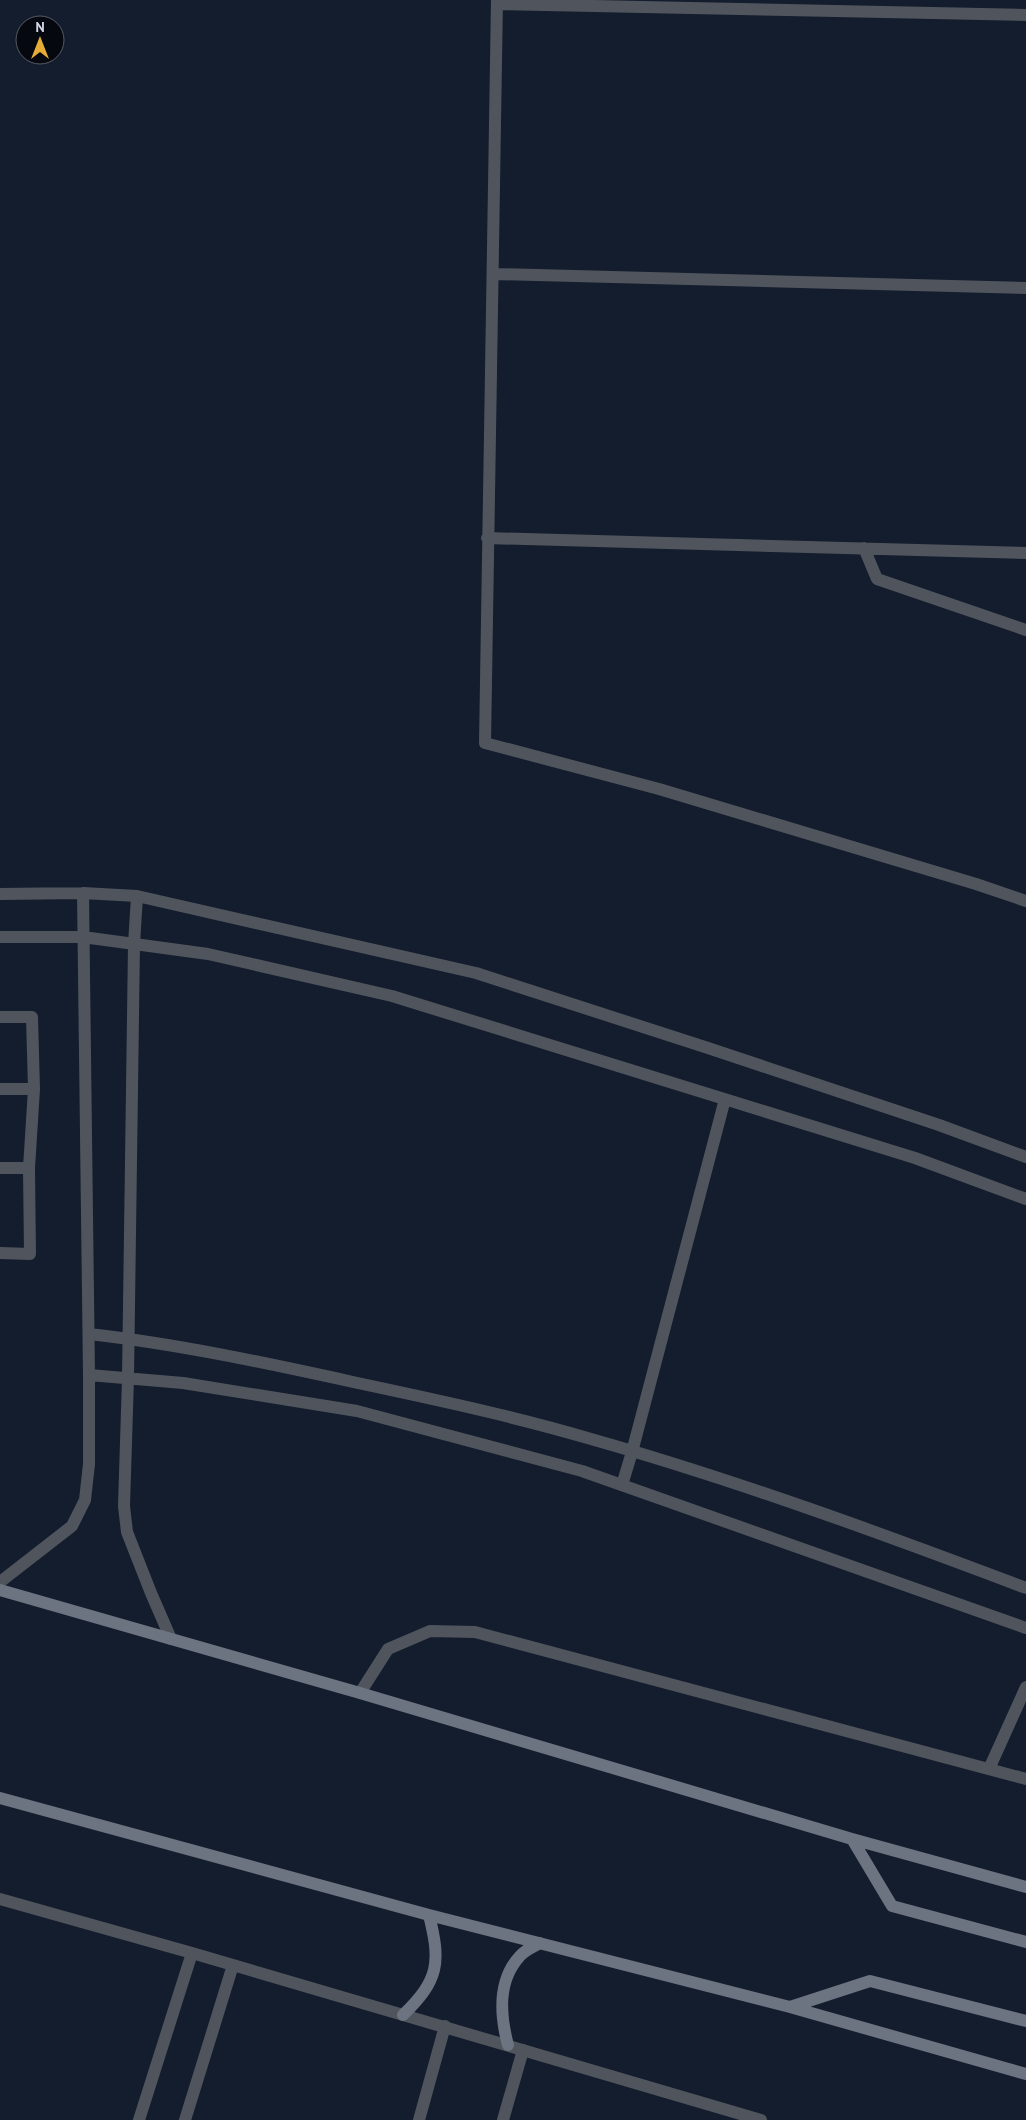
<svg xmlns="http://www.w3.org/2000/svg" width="1026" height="2120" font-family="'PT Sans',sans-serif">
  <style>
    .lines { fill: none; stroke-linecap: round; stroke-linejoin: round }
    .service { stroke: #50555d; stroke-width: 12 }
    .minor { stroke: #50555d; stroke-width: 12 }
    .secondary { stroke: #6c7481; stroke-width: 12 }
  </style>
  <rect width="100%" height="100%" fill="#141d2d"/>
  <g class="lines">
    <path class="service" d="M0 1017H32L34 1089
      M0 1089H34L29 1168
      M0 1168H29L30 1254 0 1253
      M419 2120 445 2026
      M503 2120 523 2050"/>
    <path class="minor" d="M497 0 485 743 659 789 976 884 1026 901
      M497 4 1026 15
      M494 274 1026 288
      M487 538 1026 553
      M864 548 877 579 1026 630
      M0 894 83 893 137 896 476 973 708 1048 939 1125 1026 1157
      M137 896 134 944 128 1378 124 1506 127 1532 151 1593 171 1639
      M0 937H83L208 954 392 996 915 1158 1026 1199
      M89 1334C178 1344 266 1363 353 1382 433 1399 513 1416 591 1439 739 1481 883 1534 1026 1588
      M89 1375 183 1383 357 1411 582 1471 1026 1628
      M622 1485 632 1452 725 1099
      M0 1582 72 1526 85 1500 89 1464V1375L83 893
      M360 1693 388 1649 430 1631 475 1632 1026 1779
      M989 1769 1026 1687
      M0 1899 192 1953 761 2120
      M139 2120 192 1953
      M185 2120 233 1965"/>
    <path class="secondary" d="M0 1590 360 1693 852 1839 1026 1887
      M0 1798 429 1915 790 2007 1026 2074
      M852 1839 892 1906 1026 1942
      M790 2007 870 1981 1026 2021
      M403 2015C439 1980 441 1963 429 1915
      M508 2045C500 2015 497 1981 520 1956 525 1950 533 1947 540 1943"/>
  </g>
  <g transform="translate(40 40)"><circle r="24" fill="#05080e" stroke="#575c64"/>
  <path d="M0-4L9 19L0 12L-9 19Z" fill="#e5ad35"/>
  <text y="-8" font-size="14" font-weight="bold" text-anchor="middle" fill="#d3d9e5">N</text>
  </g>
</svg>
